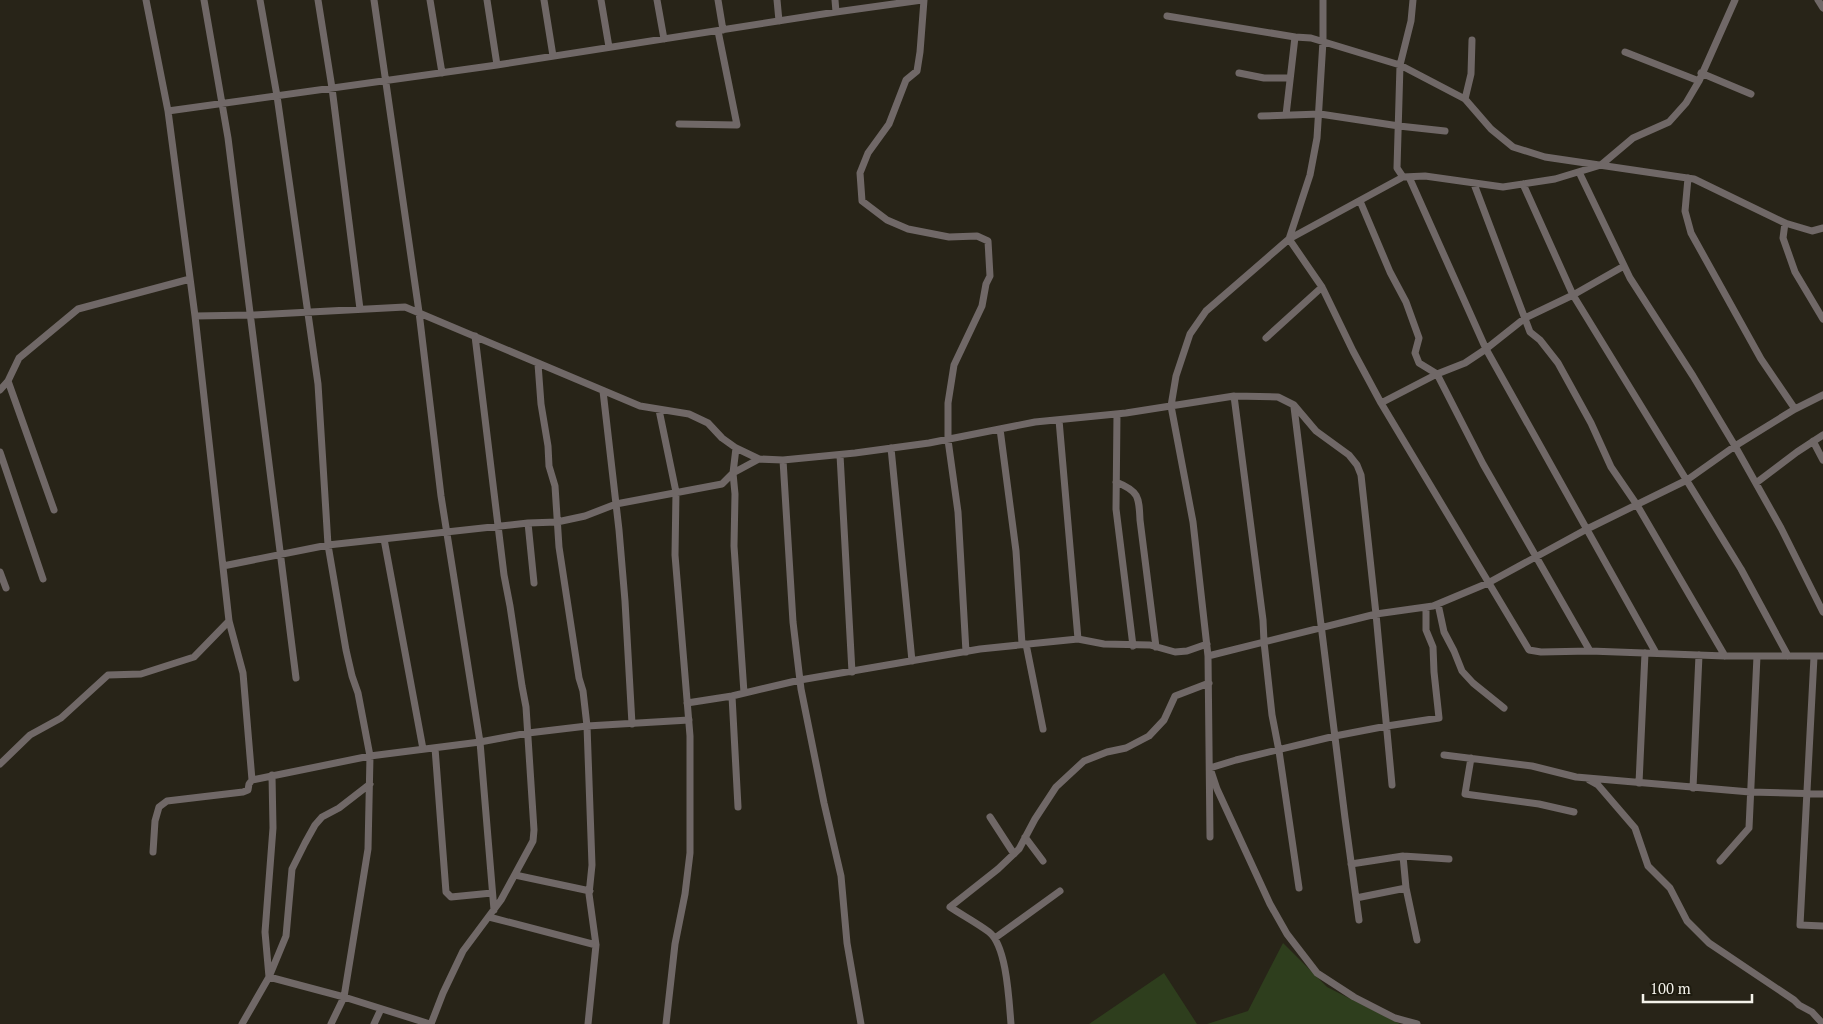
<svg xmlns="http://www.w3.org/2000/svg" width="1823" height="1024" font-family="'PT Serif',serif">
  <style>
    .green { fill: #2e3e1d }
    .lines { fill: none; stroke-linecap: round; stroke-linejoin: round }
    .street { stroke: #706867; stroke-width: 7 }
  </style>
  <rect width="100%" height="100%" fill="#282418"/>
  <path class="green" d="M1283 943 1327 987 1400 1024H1207L1248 1011Z
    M1164 973 1197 1024H1089Z"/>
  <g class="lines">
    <path class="street" d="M146 0 168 111 195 316 229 621 243 673 252 780 249 784 248 790 243 792 167 801 159 807 155 821 153 852
      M204 0 228 138 296 678
      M260 0 277 96 318 384 328 545 346 650 352 676 358 693 370 756 368 849 344 997 331 1024
      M318 0 332 88 360 309
      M374 0 419 312 441 496 480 742 494 910
      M430 0 442 73
      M487 0 497 65
      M544 0 553 56
      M601 0 609 47
      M657 0 664 39
      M718 0 723 30
      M777 0 779 21
      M835 0 836 12
      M924 0 920 52 917 71 906 80 889 124 868 153 860 173 862 201 887 220 908 229 949 237 977 236 988 241 990 276 986 284 982 306 954 365 948 403V440L958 512 966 652
      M1735 0 1699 81 1686 103 1669 122 1633 138 1601 165 1555 179 1503 187 1425 176 1403 177 1289 239 1322 287 1353 351 1381 403 1529 650 1541 652 1590 651 1725 656H1823
      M1818 0 1823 8
      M1167 16 1295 37
      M1625 52 1699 81
      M1239 73 1264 78H1290
      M1701 73 1751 94
      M1465 99 1471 74 1472 40
      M168 111 497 65 836 12 922 0
      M1286 115 1295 37 1311 38 1400 65 1465 99 1491 129 1513 147 1545 157 1694 179 1785 223 1812 231 1823 228
      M1261 116 1320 114 1399 126 1445 131
      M679 124 737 125 718 31
      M1579 172 1630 278 1693 376 1735 446 1781 528 1823 612
      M1403 177 1397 168 1400 65 1411 21 1413 0
      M1409 177 1486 349 1656 653
      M1688 178 1685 211 1691 233 1761 359 1795 409
      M1474 184 1530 332 1540 340 1558 363 1591 423 1611 467 1637 505 1725 656
      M1523 184 1573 295 1741 569 1788 656
      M1360 201 1390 272 1406 302 1419 338 1415 353 1419 363 1437 374 1483 464 1590 651
      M1785 223 1783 238 1795 272 1823 319
      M195 316 252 315 405 307 640 406 689 414 708 423 722 438 736 448 759 459 783 460 855 453 929 443 1035 422 1126 413 1234 396 1278 397 1294 405 1316 431 1349 455 1357 465 1361 475 1376 614 1433 606 1488 583 1587 529 1687 480 1735 446 1795 409 1823 395
      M1266 338 1322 287
      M538 364 541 404 548 446 549 466 555 486 559 547 579 678 583 691 587 726 592 865 589 894 596 945 588 1024
      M8 381 54 510
      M0 390 8 381 19 358 78 309 190 279
      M603 391 619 530 625 601 632 724
      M1234 396 1263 620 1264 642 1272 715 1279 751 1299 888
      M1381 403 1437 374 1465 363 1486 349 1525 318 1573 295 1624 266
      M1294 407 1345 818 1359 920
      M659 410 676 492 675 555 690 736V853L685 894 675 944 666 1024
      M1117 414 1116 509 1133 646
      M1059 420 1078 639
      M1000 429 1016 551 1022 644
      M1813 441 1823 460
      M891 448 912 661
      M0 452 43 579
      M840 455 852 672
      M783 460 793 622 801 689 824 803 841 876 847 943 861 1024
      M1116 482C1139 491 1139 497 1140 520L1156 647
      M1756 483 1797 452 1823 435
      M528 523 534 583
      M384 539 423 749
      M223 566 328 545 528 523 557 522 585 516 616 504 722 484 733 473 736 448
      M0 572 6 588
      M1438 604 1444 632 1454 651 1462 671 1473 683 1504 708
      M1026 644 1043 729
      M1208 656 1376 614 1392 785
      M1814 657 1800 925 1823 926
      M744 693 734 546 735 494 733 473 759 459
      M732 696 738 807
      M687 703 732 696 800 680 980 649 1078 639 1104 644 1150 645 1175 652 1187 651 1207 644
      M435 748 446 892 451 897 492 893
      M1444 755 1532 766 1576 777 1750 792 1823 794
      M1471 758 1465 794 1539 804 1574 812
      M0 764 30 735 61 718 108 675 141 674 194 657 229 621
      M272 775 273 828 265 932 269 977 344 997 430 1024
      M252 780 370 756 480 742 528 733 587 726 689 720
      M1589 780 1598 785 1635 828 1648 866 1670 888 1687 921 1709 943 1794 1000 1799 1005 1812 1012 1823 1024
      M1639 783 1645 653
      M1693 788 1699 655
      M990 817 1014 854
      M1025 837 1043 861
      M1210 837 1208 656 1193 522 1171 406 1176 376 1190 334 1206 311 1289 239 1310 175 1317 138 1323 41V0
      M1403 856 1406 888 1417 940
      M1720 861 1749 828 1757 656
      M1351 864 1403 856 1449 859
      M515 875 590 891
      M1356 898 1406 888
      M489 917 596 945
      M995 938 1060 891
      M242 1024 269 977 286 936 292 869 305 843 315 825 322 817 339 808 370 784
      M374 1024 381 1009
      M431 1024 443 993 463 951 501 900 533 841 534 830 526 707 522 686 510 606 504 575 475 336
      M1011 1024C1009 1002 1007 946 989 932 977 923 962 915 950 907L998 869 1019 849 1035 819 1056 787 1084 761 1107 752 1126 748 1149 736 1164 720 1175 696 1209 683
      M1417 1024 1395 1018 1354 997 1317 973 1287 934 1270 904 1217 789 1210 768 1236 760 1335 736 1387 726 1439 718 1434 672 1433 647 1426 630V607"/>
  </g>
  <path d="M1643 994v8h109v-8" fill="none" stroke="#f4f2ea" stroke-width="2.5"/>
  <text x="1650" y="994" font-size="15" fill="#f4f2ea" stroke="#1e1b0f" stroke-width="4" paint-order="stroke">100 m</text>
</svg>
